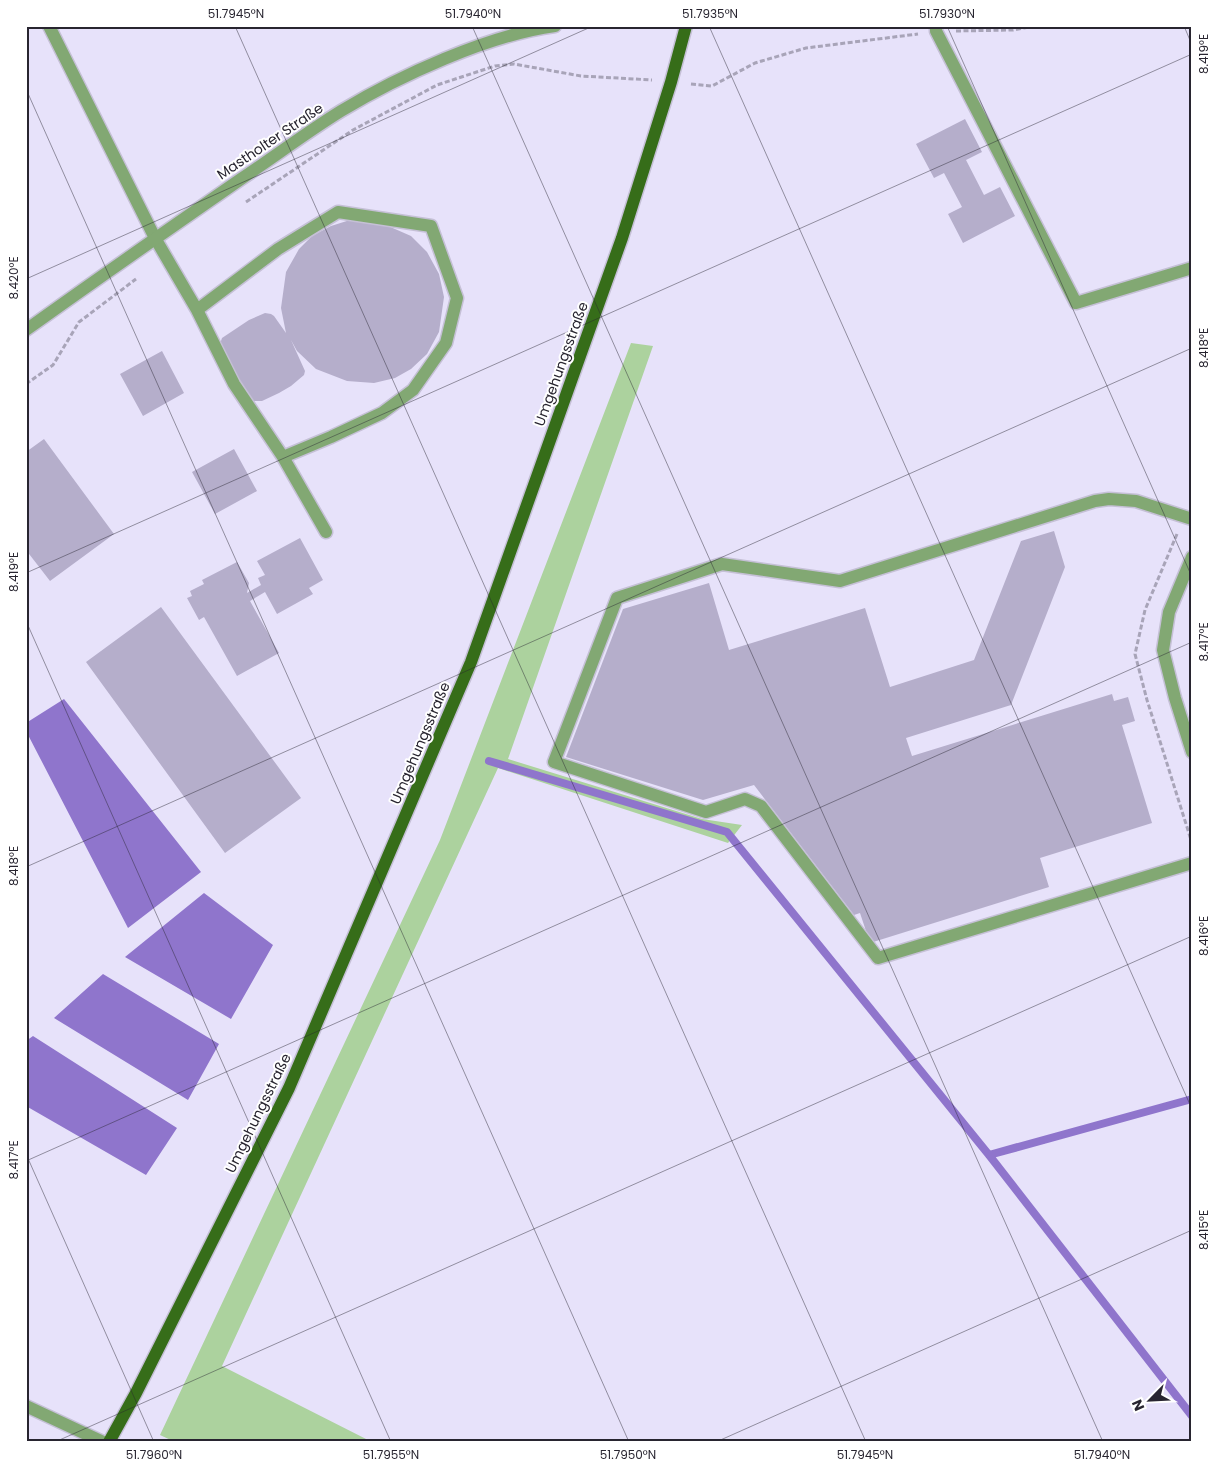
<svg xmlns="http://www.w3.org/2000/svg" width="1218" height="1468" font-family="Poppins,sans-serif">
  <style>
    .green { fill: #acd29e }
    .water { fill: #8f75cc }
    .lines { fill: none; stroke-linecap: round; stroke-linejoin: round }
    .stream { stroke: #8f75cc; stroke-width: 8 }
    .building { fill: #b5aecb }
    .service-casing { stroke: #c5c0d6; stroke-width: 15 }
    .minor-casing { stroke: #c5c0d6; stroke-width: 15 }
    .tertiary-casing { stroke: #c5c0d6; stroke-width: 15 }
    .primary-casing { stroke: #c5c0d6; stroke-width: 15 }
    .path { stroke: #a8a4b8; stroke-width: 3; stroke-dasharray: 5 2.5; stroke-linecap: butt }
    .service { stroke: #82a873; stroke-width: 12 }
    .minor { stroke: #82a873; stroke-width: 12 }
    .tertiary { stroke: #82a873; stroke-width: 12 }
    .primary { stroke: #366d19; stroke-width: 12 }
    .ticks { fill: none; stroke: #282530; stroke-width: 1; stroke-opacity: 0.45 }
    .labels { text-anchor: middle; stroke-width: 4; stroke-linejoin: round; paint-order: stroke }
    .street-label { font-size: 14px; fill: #282530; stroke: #fff }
    .neatline { fill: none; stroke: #282530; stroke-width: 2 }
    .ticks-label { font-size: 12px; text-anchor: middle; fill: #282530 }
  </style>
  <rect width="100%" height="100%" fill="#e7e2fa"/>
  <path class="green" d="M631 343 653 346 508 759 702 819 742 825 728 843 498 768 222 1366 372 1442H175L160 1435 440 840Z"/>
  <path class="water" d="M64 699 201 872 128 928 26 731V723Z
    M204 893 273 945 231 1019 125 957Z
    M103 974 219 1044 188 1100 54 1018Z
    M33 1036 177 1128 146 1175 26 1106V1041Z"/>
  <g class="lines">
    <path class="stream" d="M489 761 727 832 989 1155 1192 1416
      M989 1155 1192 1099"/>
  </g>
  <path class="building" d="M965 119 982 152 966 160 984 195 1000 187 1015 216 963 243 948 214 962 207 944 173 934 178 916 144Z
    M350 220 379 222 411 236 427 252 439 274 444 297 439 332 427 354 411 369 395 378 374 383 347 381 316 369 297 351 291 340 305 371 304 375 291 386 279 393 262 401H253L241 385 220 344 222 338 249 320 265 313 271 314 274 316 286 333 281 308 286 272 299 249 312 236 331 226Z
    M162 351 184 393 143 416 120 374Z
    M44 439 114 534 50 581 26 550V452Z
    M234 449 257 491 215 514 192 472Z
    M1054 531 1065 567 1011 705 906 738 912 756 1112 694 1114 701 1128 697 1135 721 1122 725 1152 823 1040 858 1049 887 870 943 860 913 854 915 754 785 703 800 566 757 623 609 709 583 729 650 865 608 890 687 974 660 1021 541Z
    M300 538 323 580 309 588 313 594 277 614 265 592 250 601 279 653 237 676 204 617 199 620 187 598 192 596 190 591 204 584 202 580 237 562 249 583 247 593 261 585 258 578 265 575 257 561Z
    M161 607 301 798 225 853 86 662Z"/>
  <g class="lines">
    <defs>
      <path id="service" d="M49 26 155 238 197 310 234 384 283 457 326 532
        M936 26V31L1076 303 1192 268
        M197 310 278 249 338 212 431 226 457 298 446 343 413 390 382 413 331 437 283 457
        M1192 519 1136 501 1109 499 1095 501 840 581 722 564 617 598 554 762 706 812 745 799 761 806 878 958 1192 863"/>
      <path id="minor" d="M1192 557 1169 612 1163 650 1175 698 1192 752"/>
      <path id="tertiary" d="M26 330C97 279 169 229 241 179 274 157 307 132 341 111 399 76 488 35 555 26
        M26 1406 103 1442"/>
      <path id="primary" d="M109 1442 136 1393 289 1088 471 662 622 238 671 82 686 26"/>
    </defs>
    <use href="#service" class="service-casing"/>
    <use href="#minor" class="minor-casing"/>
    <use href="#tertiary" class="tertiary-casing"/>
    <use href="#primary" class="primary-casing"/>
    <path class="path" d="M956 31 1013 30 1035 26
      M691 84 712 86 755 63 806 48 918 34
      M246 202 353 130 437 85 495 66 514 64 581 76 652 80
      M26 384 53 365 79 322 136 279
      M1177 534 1145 610 1135 654 1147 700 1192 843"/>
    <use href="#service" class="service"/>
    <use href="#minor" class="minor"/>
    <use href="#tertiary" class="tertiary"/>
    <use href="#primary" class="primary"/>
  </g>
  <path class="ticks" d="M235 26 866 1442M472 26 1103 1442M709 26 1192 1109M947 26 1192 577M1184 26 1192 45M26 89 629 1442M26 279 593 26M26 573 1192 54M26 621 391 1442M26 867 1192 348M26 1154 154 1442M26 1161 1192 642M55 1442 1192 936M716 1442 1192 1230"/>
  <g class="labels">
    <g class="street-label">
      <text transform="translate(270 141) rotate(-34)" y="5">Mastholter Straße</text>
      <text transform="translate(561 364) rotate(-70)" y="5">Umgehungsstraße</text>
      <text transform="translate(420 743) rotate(-67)" y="5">Umgehungsstraße</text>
      <text transform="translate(258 1113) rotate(-64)" y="5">Umgehungsstraße</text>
    </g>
  </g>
  <rect width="1218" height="1468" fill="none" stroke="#ffffff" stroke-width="55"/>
  <g transform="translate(1150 1400) rotate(246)" stroke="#ffffff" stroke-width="4" paint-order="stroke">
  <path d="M0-4L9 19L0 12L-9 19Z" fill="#282530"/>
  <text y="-8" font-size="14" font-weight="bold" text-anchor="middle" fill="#282530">N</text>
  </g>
  <rect x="28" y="28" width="1162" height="1412" class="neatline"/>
  <g class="ticks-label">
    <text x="236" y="18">51.7945°N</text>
    <text x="473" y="18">51.7940°N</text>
    <text x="710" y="18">51.7935°N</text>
    <text x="947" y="18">51.7930°N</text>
    <text transform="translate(1204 54) rotate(-90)" y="4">8.419°E</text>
    <text transform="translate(14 278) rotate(-90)" y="4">8.420°E</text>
    <text transform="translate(1204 348) rotate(-90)" y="4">8.418°E</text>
    <text transform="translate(14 572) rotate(-90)" y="4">8.419°E</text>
    <text transform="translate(1204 642) rotate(-90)" y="4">8.417°E</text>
    <text transform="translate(14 866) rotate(-90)" y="4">8.418°E</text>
    <text transform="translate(1204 936) rotate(-90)" y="4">8.416°E</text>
    <text transform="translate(14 1160) rotate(-90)" y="4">8.417°E</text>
    <text transform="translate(1204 1230) rotate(-90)" y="4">8.415°E</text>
    <text x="154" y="1459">51.7960°N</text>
    <text x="391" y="1459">51.7955°N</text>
    <text x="628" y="1459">51.7950°N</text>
    <text x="865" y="1459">51.7945°N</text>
    <text x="1102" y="1459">51.7940°N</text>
  </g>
</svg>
